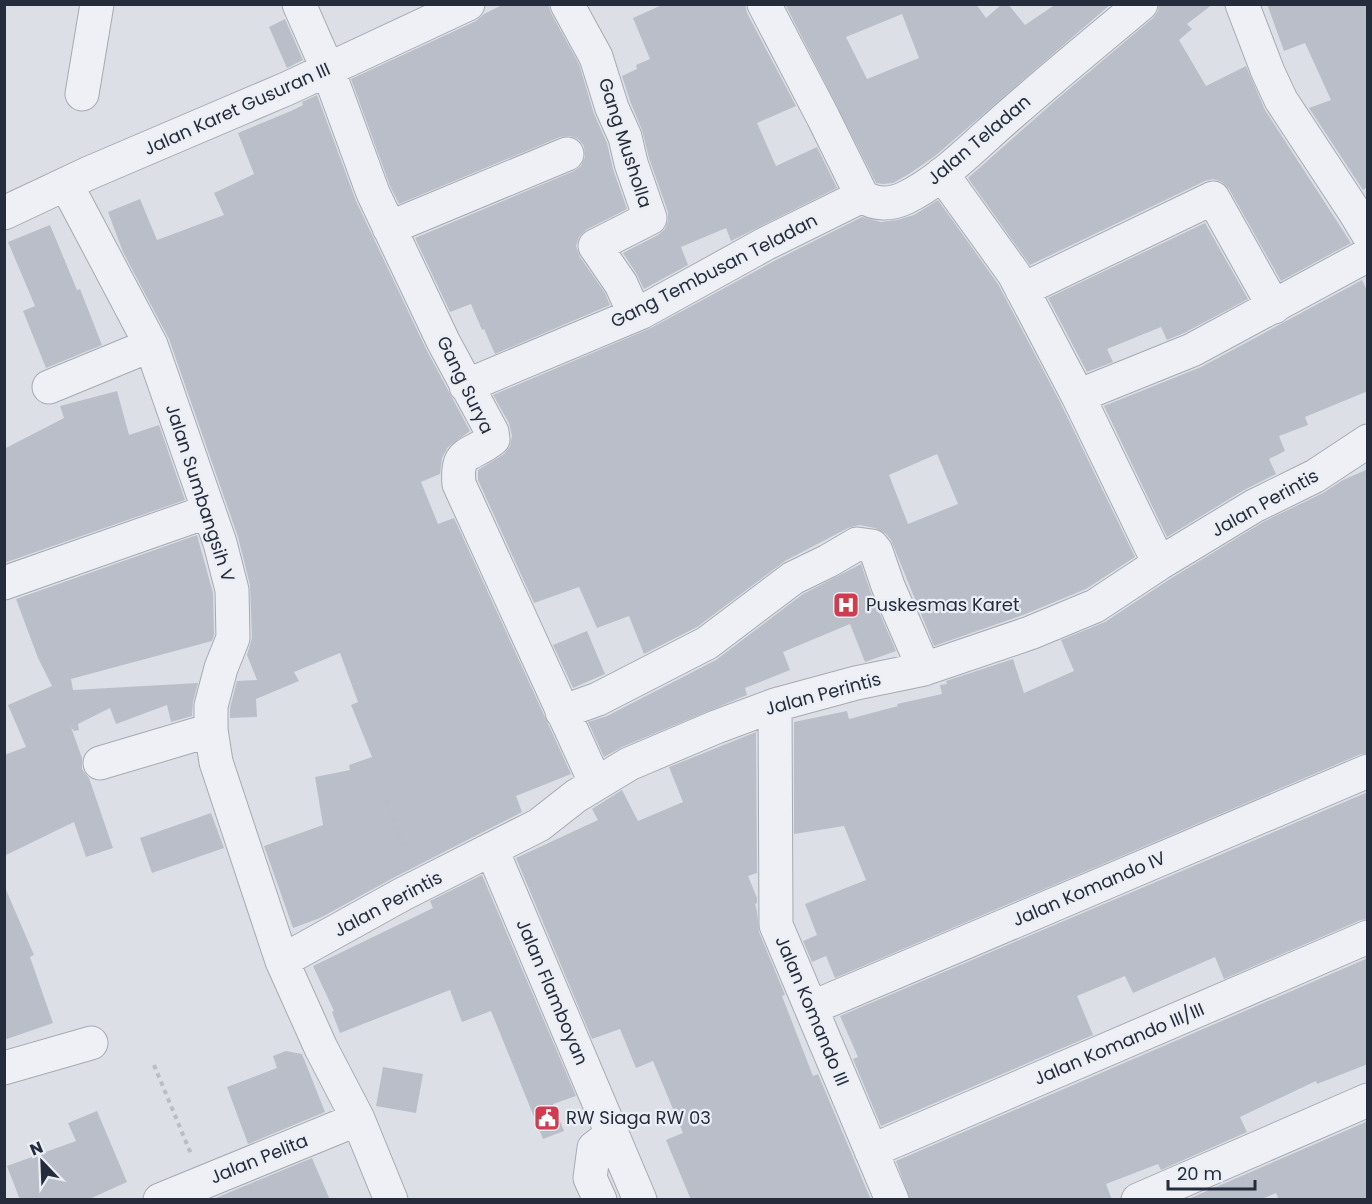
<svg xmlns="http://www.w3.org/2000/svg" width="1372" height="1204" font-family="Poppins,sans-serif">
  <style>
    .building { fill: #b9bec9; fill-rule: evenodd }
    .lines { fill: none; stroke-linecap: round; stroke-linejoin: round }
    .minor-casing { stroke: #a5aab3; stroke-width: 35 }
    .path { stroke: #babdc5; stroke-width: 4; stroke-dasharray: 4.5 4.5; stroke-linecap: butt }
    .minor { stroke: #eef0f5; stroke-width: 33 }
    .labels { text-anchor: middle; stroke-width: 4.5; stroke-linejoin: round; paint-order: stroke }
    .street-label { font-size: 18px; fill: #252d3d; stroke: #ebeef4 }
    .poi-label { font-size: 18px; fill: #252d3d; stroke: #ebeef4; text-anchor: start }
  </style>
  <rect width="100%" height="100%" fill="#dce0e6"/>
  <path class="building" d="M504 4H548L551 13 579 64 594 114 607 143 613 169 627 209 586 230 579 237 576 246 580 257 605 293 610 305 495 354 484 329 482 330 471 304 450 312 415 238 574 171 581 166 585 157 584 146 578 139 570 136 560 137 399 204 390 186 351 79 476 21 484 14Z
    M664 4H745L747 13 796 106 757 123 776 166 817 147 837 188 731 241 726 228 681 247 688 265 644 289 636 273 623 253 658 235 665 229 668 221V212L649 158 642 130 630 101 622 76 637 69 636 65 650 59 633 18Z
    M785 4H976L986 18 1002 4H1008L1025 25 1056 4H1111L935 156 909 174 893 183 883 184 876 183ZM902 14 919 58 867 79 846 37Z
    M1159 4H1213L1187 24 1192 29 1179 40 1206 86 1246 66 1265 110 1351 243 1281 281 1229 189 1222 182 1213 179 1205 181 1030 265 968 178 1056 100 1153 18 1158 11Z
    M1267 4H1367L1368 187 1363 190 1309 108 1331 100 1305 43 1284 51Z
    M285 19 303 60 287 68 269 27Z
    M317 95 356 201 426 349 470 431 448 447 442 458 440 474 421 482 438 524 454 518 571 774 516 796 522 812 395 877 320 918 293 928 264 846 323 825 315 777 350 770 349 765 372 757 351 705 358 702 340 653 294 672 299 681 256 699 257 717 230 718V708L237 681 257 680 247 655 252 638 250 585 238 537 169 339 123 252 108 212 140 199 157 240 224 215 214 193 254 174 238 133 291 111 303 105 302 102Z
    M938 200 998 284 1061 404 1135 557 1086 589 1023 615 934 646 891 540 886 534 875 528 859 525 848 528 785 561 697 627 644 654 629 616 597 628 579 587 534 603 478 480V470L504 454 510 446 512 436 509 423 493 395 651 328 774 261 862 217 881 222 897 220 914 215ZM937 454 958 504 908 524 889 475Z
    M1205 223 1248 299 1184 333 1167 340 1161 327 1107 349 1113 362 1087 372 1048 298Z
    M50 225 77 290 80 289 102 345 46 368 23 311 35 306 8 242Z
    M1362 280 1368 293V391L1305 417 1308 425 1279 436 1285 451 1269 459 1276 474 1244 490 1167 537 1104 406 1201 367Z
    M117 391 129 435 159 425 185 500 4 563V449L64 418 60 406Z
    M1368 469V753L1361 754 835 978 826 956 812 962 803 941 817 935 805 904 866 880 844 826 794 834V722L847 711 849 719 898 706 897 704 942 694 940 685 947 684 946 681 1013 659 1024 693 1074 671 1061 640 1105 622 1170 579 1263 522 1323 493 1343 480Z
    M197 535 213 593 214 635 212 641 71 679 73 690 198 683 193 702 192 716 171 722 167 705 116 724 110 708 78 724 79 730 74 731 71 727 82 758V769L89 778 113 848 86 857 74 822 4 856V755L26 747 8 705 52 686 38 658 16 599Z
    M861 564 871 593 896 651 865 662 850 624 783 652 790 670 745 688 747 695 622 747 604 757 588 722 607 716 716 660 803 594Z
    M587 631 605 674 573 688 553 645Z
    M756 732 757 873 748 876 757 898V903L755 904 757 911 759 932 785 995 782 996 813 1076 818 1074 871 1200H691L666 1140 683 1133 653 1061 636 1068 620 1029 592 1039 516 858 598 820 592 809 622 790 638 821 683 802 669 767Z
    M1368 792V919L1361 920 1224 979 1215 957 1133 993 1125 976 1077 996 1093 1035 881 1126 853 1059 858 1057 840 1016Z
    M211 813 224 848 152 873 140 838Z
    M482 875 576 1096 553 1104 564 1131 543 1139 491 1011 462 1022 450 990 340 1033 332 1012 334 1011 313 966 433 908 430 901Z
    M4 885 34 955 30 957 53 1023 4 1040Z
    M1368 958V1064L1317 1084 1316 1081 1240 1117 1247 1132 1161 1170 1158 1164 1106 1184 1112 1200H910L896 1161Z
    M286 1051 302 1054 325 1112 248 1144 227 1087 277 1068 273 1056Z
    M383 1067 423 1074 416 1113 376 1106Z
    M97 1111 127 1182 87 1200H20L7 1166 76 1141 68 1123Z
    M1368 1121V1200H1279L1276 1193 1259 1200H1186Z
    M312 1158 330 1200H211Z"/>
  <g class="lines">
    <defs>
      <path id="minor" d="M299 4 328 70 373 193 443 341 492 432 493 439C469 458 456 449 459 484L596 784
        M567 4 596 57 612 108 625 137 631 163 650 218 595 246 621 284 635 315
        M764 4 823 117 862 196C875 205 890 205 905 198 943 180 980 140 1012 113 1054 76 1098 40 1141 4
        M1242 4 1268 72 1281 100 1356 214 1368 234
        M82 94 97 4
        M942 174 1014 274 1078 396 1153 551 1160 563
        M66 184 151 345 220 543 232 590 233 638 221 668 211 706V730L216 762 282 961 321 1048 358 1119 391 1200
        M4 213 89 173 286 89 468 4
        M389 228 567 154
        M1022 290 1213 198 1274 307
        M466 386 642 312 765 244 862 196
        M49 387 151 345
        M1078 396 1192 350 1368 255
        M4 583 209 511
        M775 705 776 925 892 1200
        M562 712 598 699 707 643 793 578 828 561 857 544 872 546 876 551 888 586 924 669
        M100 763 211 730
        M492 850 640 1200
        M282 961 403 894 539 825 576 796 629 764 716 727 775 705 856 683 924 669 1030 633 1095 606 1160 563 1254 506 1315 476 1368 441
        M811 1008 1368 771
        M4 1068 91 1043
        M871 1151 1368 937
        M160 1200 358 1119
        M600 1200 590 1178 594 1148 612 1134
        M1138 1200 1368 1100"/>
    </defs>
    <use href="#minor" class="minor-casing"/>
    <path class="path" d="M380 784 409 858
      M154 1065 191 1154"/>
    <use href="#minor" class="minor"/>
  </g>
  <defs>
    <symbol id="hospital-square" viewBox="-11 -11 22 22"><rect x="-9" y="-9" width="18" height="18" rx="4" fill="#d03c4e" stroke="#ebeef4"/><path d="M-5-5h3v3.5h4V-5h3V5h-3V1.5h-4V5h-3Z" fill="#fff"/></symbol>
    <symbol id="civic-square" viewBox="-11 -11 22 22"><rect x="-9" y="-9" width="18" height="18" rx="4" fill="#d03c4e" stroke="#ebeef4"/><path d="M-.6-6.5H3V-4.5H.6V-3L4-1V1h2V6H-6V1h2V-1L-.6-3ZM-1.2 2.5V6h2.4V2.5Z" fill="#fff"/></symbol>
  </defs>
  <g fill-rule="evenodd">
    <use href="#hospital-square" x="831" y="590" width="30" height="30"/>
    <use href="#civic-square" x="532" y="1103" width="30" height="30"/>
  </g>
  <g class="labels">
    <g class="street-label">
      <text transform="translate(237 109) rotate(-24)" y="6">Jalan Karet Gusuran III</text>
      <text transform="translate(979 140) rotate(-40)" y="6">Jalan Teladan</text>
      <text transform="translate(625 143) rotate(72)" y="6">Gang Musholla</text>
      <text transform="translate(714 271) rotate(-27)" y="6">Gang Tembusan Teladan</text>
      <text transform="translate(465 385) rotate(64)" y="6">Gang Surya</text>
      <text transform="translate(200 493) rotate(72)" y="6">Jalan Sumbangsih V</text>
      <text transform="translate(1265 503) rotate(-29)" y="6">Jalan Perintis</text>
      <text transform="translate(823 694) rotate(-15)" y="6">Jalan Perintis</text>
      <text transform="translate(1089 889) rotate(-23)" y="6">Jalan Komando IV</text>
      <text transform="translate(388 904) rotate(-28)" y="6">Jalan Perintis</text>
      <text transform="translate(552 992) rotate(67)" y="6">Jalan Flamboyan</text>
      <text transform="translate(812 1011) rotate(67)" y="6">Jalan Komando III</text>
      <text transform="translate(1119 1044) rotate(-23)" y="6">Jalan Komando III/III</text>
      <text transform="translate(259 1159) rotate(-22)" y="6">Jalan Pelita</text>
    </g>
    <g class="poi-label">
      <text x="866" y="611">Puskesmas Karet</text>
      <text x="566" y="1124">RW Siaga RW 03</text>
    </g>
  </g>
  <rect width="1372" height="1204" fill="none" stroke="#252d3d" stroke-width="12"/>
  <g transform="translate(42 1162) rotate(337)" stroke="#ebeef4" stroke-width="4.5" paint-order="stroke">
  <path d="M0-4.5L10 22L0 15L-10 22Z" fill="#252d3d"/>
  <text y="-9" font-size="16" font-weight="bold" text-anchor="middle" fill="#252d3d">N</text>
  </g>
  <path d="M1168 1180v9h87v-9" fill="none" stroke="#252d3d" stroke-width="3"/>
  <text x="1177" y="1180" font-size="18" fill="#252d3d" stroke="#ebeef4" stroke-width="4.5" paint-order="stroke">20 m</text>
</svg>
